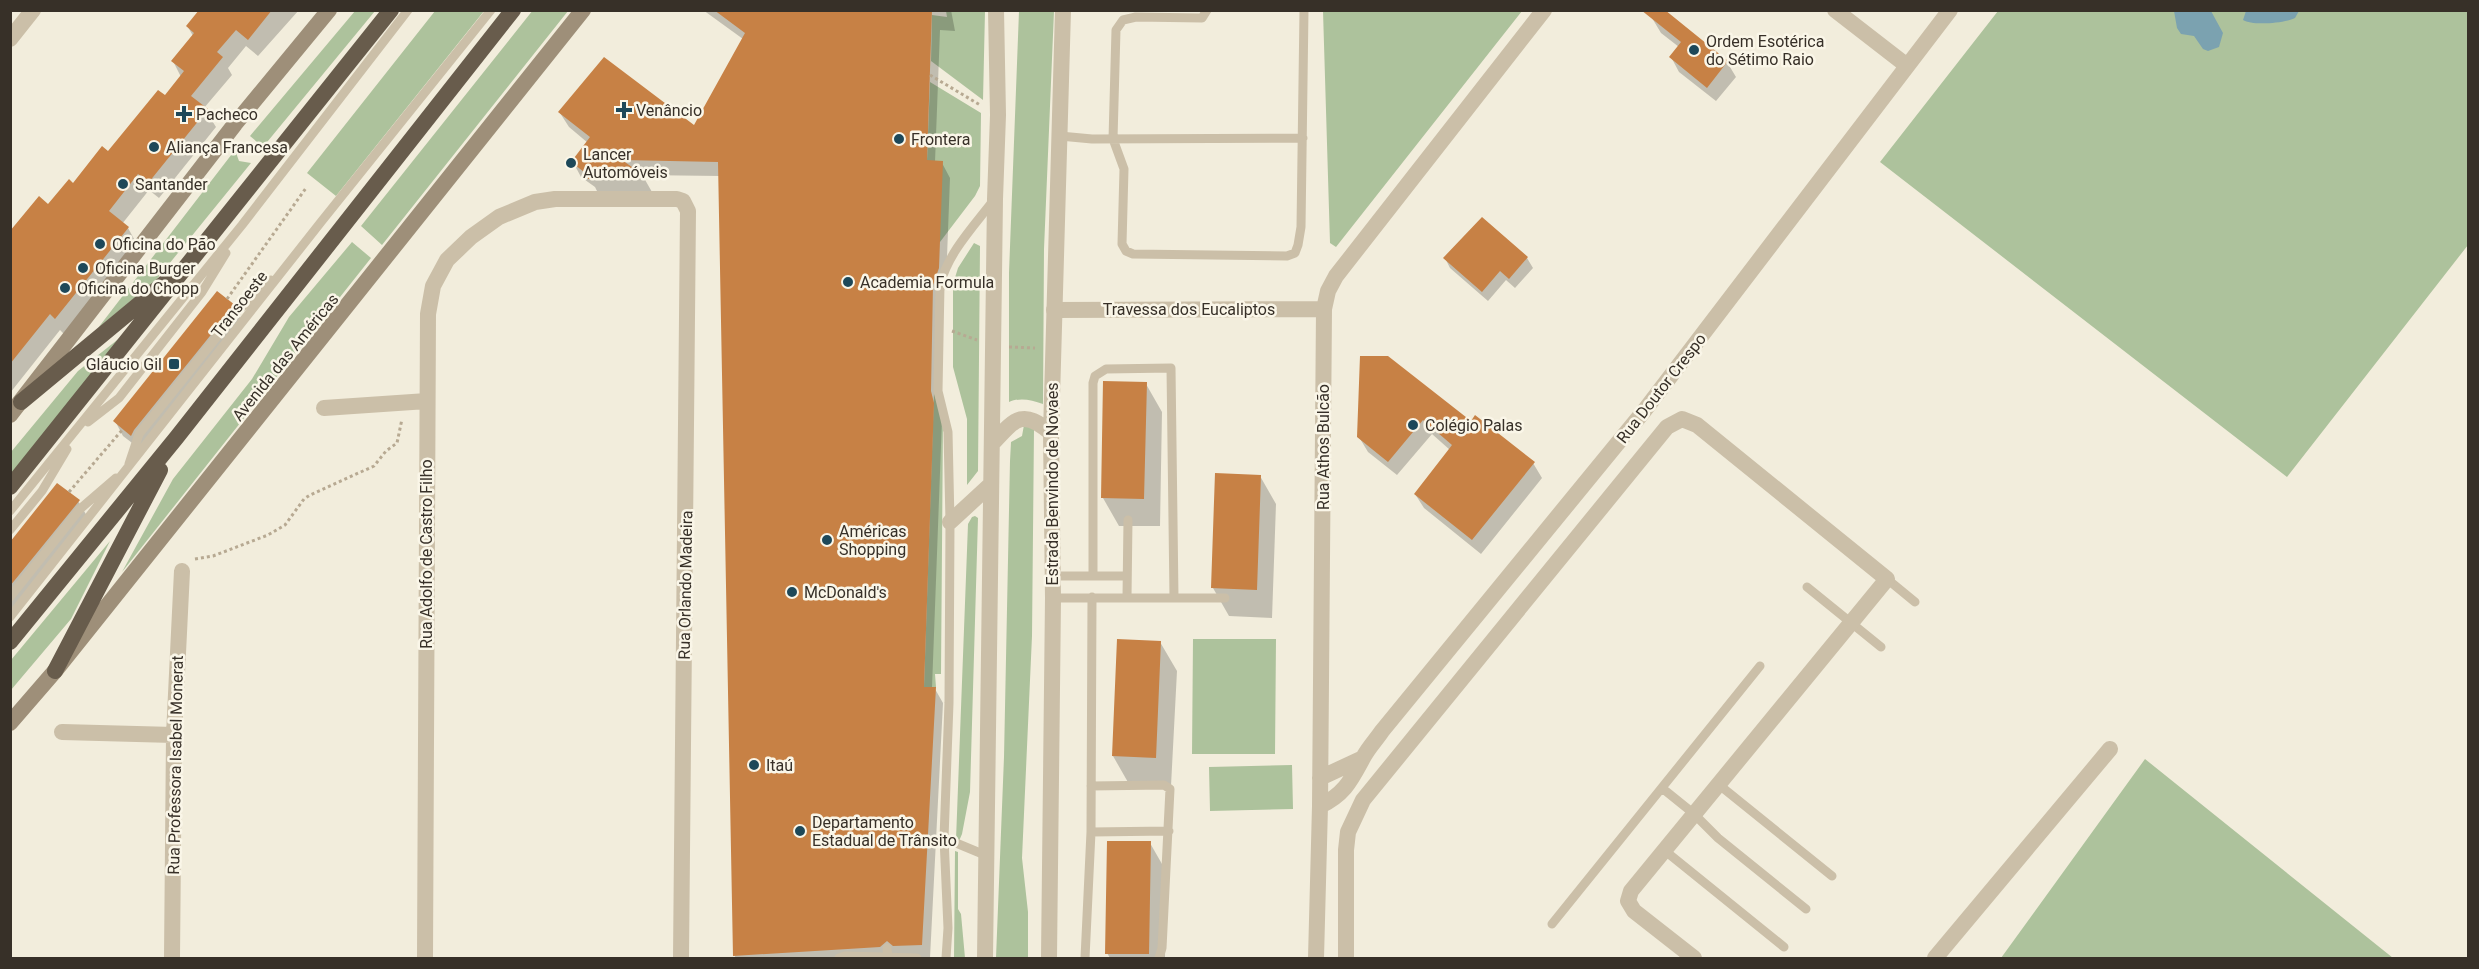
<svg xmlns="http://www.w3.org/2000/svg" width="2479" height="969" font-family="Roboto,sans-serif">
  <style>
    .green { fill: #adc29c }
    .water { fill: #7ba2b0 }
    .shadow { fill: #0003 }
    .building { fill: #c78145 }
    .lines { fill: none; stroke-linecap: round; stroke-linejoin: round }
    .path { stroke: #b7a992; stroke-width: 3; stroke-dasharray: 3 3; stroke-linecap: butt }
    .service { stroke: #cbbfa8; stroke-width: 9 }
    .minor { stroke: #cbbfa8; stroke-width: 16 }
    .tertiary { stroke: #cbbfa8; stroke-width: 16 }
    .secondary { stroke: #9e8f79; stroke-width: 16 }
    .trunk { stroke: #685c4c; stroke-width: 16 }
    .service-bridge { stroke: #cbbfa8; stroke-width: 9 }
    .poi-dot { fill: #1d4859; stroke: #faf6e8; stroke-width: 2 }
    .labels { text-anchor: middle; stroke-width: 5; stroke-linejoin: round; paint-order: stroke }
    .poi-label { font-size: 16px; fill: #373028; stroke: #faf6e8; text-anchor: start }
    .street-label { font-size: 16px; fill: #373028; stroke: #faf6e8 }
  </style>
  <rect width="100%" height="100%" fill="#f2eddc"/>
  <path class="green" d="M533 10 568 11 382 245 361 226Z
    M355 11H375L263 147 250 136Z
    M435 11H484L336 196 307 173Z
    M946 11H985L983 100 931 61 932 15 947 17Z
    M1019 11H1054L1044 249 1043 404C1031 400 1021 397 1009 402V273Z
    M1323 11H1522L1336 247 1330 243Z
    M1998 11H2468V245L2287 477 1880 162Z
    M930 82 981 113 980 186 975 196 940 242 927 160Z
    M235 150 239 161 251 163 156 280 98 328Z
    M352 242 371 258 122 572 173 479 252 379 289 317Z
    M974 243 980 246 978 471 967 485V419L953 367V284L958 268Z
    M126 333 11 477V452L78 371Z
    M934 393 943 420 941 674H935L936 687H924Z
    M1024 425 1034 429 1032 636 1022 858 1028 912V958H996L1004 757 1010 461 1011 442 1022 436Z
    M975 516 978 518 970 792 962 834 959 841 956 840 968 524 972 517Z
    M110 541 71 619 11 690V660Z
    M1193 639H1276L1275 754H1192Z
    M2145 759 2393 958H2001Z
    M1292 765 1293 809 1210 811 1209 767Z
    M955 851 958 852V909L961 914 965 958H954Z"/>
  <path class="water" d="M2174 11H2211L2223 33 2219 47 2208 51 2203 49 2194 36 2181 34 2177 28Z
    M2246 11V10L2299 11 2295 18C2286 23 2252 26 2243 20Z"/>
  <path class="shadow" d="M202 10H299L258 56 246 46 228 68 232 75 204 108 216 127 159 198 149 190 122 224 128 228 138 246 65 335 60 330 10 393V298L48 206 109 153 165 98 181 77 173 61 193 36 188 27Z
    M703 10H951L955 31 940 30 935 162 942 163 950 178 946 284 941 301 942 419 932 688 935 689 943 703 930 958H736L734 955 720 176 639 175 644 178 652 192 598 193 595 187 581 177 573 162 588 143 569 127 560 113 695 127 743 39Z
    M1662 10 1727 62 1736 77 1716 101 1679 72 1671 57 1679 47 1661 33 1652 18Z
    M1482 219 1527 258 1533 268 1515 288 1506 280 1488 301 1450 268 1445 258Z
    M233 306 242 321 140 449 123 436 115 421Z
    M1362 357 1533 463 1542 478 1481 554 1424 508 1415 494 1450 450 1432 434 1397 475 1368 452 1359 437Z
    M1146 384 1162 412 1160 526H1119L1103 498Z
    M1217 475 1260 476 1276 504 1272 618 1229 616 1213 588Z
    M78 501 90 521 10 623V545Z
    M1160 642 1177 671 1171 786 1129 784 1113 756Z
    M1150 843 1166 871 1165 958H1110L1107 953Z"/>
  <path class="building" d="M199 10H272L248 40 236 30 217 52 223 57 191 96 208 109 149 182 138 174 109 211 129 227 55 319 50 314 10 364V231L39 196 48 204 69 179 73 183 102 146 108 151 158 90 165 95 184 71 171 61 194 33 186 26Z
    M714 10H932L927 160 943 161 939 268 933 285 931 391 934 403 924 687H936L922 945 893 946 887 941 880 947 733 956 718 162 622 160 646 177 588 179V175L571 162 590 137 558 112 604 57 694 125 745 33Z
    M1641 10H1665L1728 61 1707 88 1669 57 1681 42Z
    M1482 217 1528 257 1509 279 1500 271 1482 292 1443 258Z
    M217 291 235 305 134 430 131 436 113 421Z
    M1360 356H1388L1471 421 1475 415 1535 462 1472 540 1414 494 1452 445 1423 420 1388 462 1357 437Z
    M1103 381 1147 382 1144 499 1101 498Z
    M1215 473 1261 475 1257 590 1211 588Z
    M57 483 80 500 10 586V542Z
    M1117 639 1161 641 1156 758 1112 756Z
    M1107 841H1151L1149 954H1105Z"/>
  <g class="lines">
    <path class="path" d="M930 75 980 105
      M227 299 306 188
      M952 331 977 340
      M1009 347 1035 348
      M69 492 123 429
      M195 559 213 556 268 535 285 525 304 499 310 495 374 466 386 451 397 443 402 419"/>
    <path class="service" d="M1207 10 1202 18 1136 17 1123 20 1116 30 1113 139 1124 169 1122 244 1126 251 1133 254 1287 256 1295 253 1298 245 1301 227 1304 10
      M1060 136 1092 139 1303 138
      M88 422 119 398 202 292 226 253
      M129 464 139 434 236 313 271 280
      M10 511 242 225 408 10
      M10 530 42 491 67 449
      M1053 576H1127
      M1093 576V383L1095 376 1106 369 1171 368 1174 597
      M1887 579 1915 602
      M1807 587 1881 647
      M10 597 80 509 116 478
      M1127 597 1128 520
      M1053 598H1225
      M10 617 321 222 491 10
      M1718 784 1832 876
      M1091 786 1164 785 1170 789 1162 948 1159 958
      M1662 788 1693 813 1718 838 1806 909
      M1091 832 1169 831
      M944 838 985 855
      M1664 850 1784 947
      M1552 924 1760 666
      M839 958 845 956 917 958
      M946 958 948 928 944 838 949 703 950 522 948 432 938 391 940 285C948 253 973 227 993 201
      M1085 958 1091 832 1092 597"/>
    <path class="minor" d="M1835 10 1906 65
      M10 39 33 10
      M1054 310 1324 309
      M324 408 427 401
      M62 732 174 735
      M1320 778 1363 758
      M1320 806C1345 794 1351 780 1363 758 1368 748 1376 740 1382 731L1644 411 1950 10
      M172 958 174 735 182 571
      M425 958 428 314 433 286 447 260 471 237 499 217 535 202 555 199H677L683 201 688 211 681 958
      M1316 958 1320 806 1324 309 1328 291 1336 276 1544 10
      M1346 958V850L1348 832 1363 800 1667 427 1682 419 1697 425 1887 579 1631 891 1628 901 1634 911 1694 958
      M1935 958 2110 749"/>
    <path class="tertiary" d="M992 444C1015 419 1022 408 1051 433
      M950 522 990 485
      M985 958 995 199 998 115 996 10
      M1049 958 1053 598 1051 433 1063 10"/>
    <path class="secondary" d="M10 415 235 124 329 10
      M10 723 55 671 583 10"/>
    <path class="trunk" d="M21 402 167 281
      M10 487 391 10
      M10 642 177 437 513 10
      M55 671 160 470"/>
    <path class="service-bridge" d="M887 948 888 958"/>
  </g>
  <g class="poi-dot">
    <circle cx="1694" cy="50" r="6"/>
    <path d="M621 101h6v6h6v6h-6v6h-6v-6h-6v-6h6z"/>
    <path d="M181 105h6v6h6v6h-6v6h-6v-6h-6v-6h6z"/>
    <circle cx="899" cy="139" r="6"/>
    <circle cx="154" cy="147" r="6"/>
    <circle cx="571" cy="163" r="6"/>
    <circle cx="123" cy="184" r="6"/>
    <circle cx="100" cy="244" r="6"/>
    <circle cx="83" cy="268" r="6"/>
    <circle cx="848" cy="282" r="6"/>
    <circle cx="65" cy="288" r="6"/>
    <rect x="168" y="358" width="12" height="12" rx="3"/>
    <circle cx="1413" cy="425" r="6"/>
    <circle cx="827" cy="540" r="6"/>
    <circle cx="792" cy="592" r="6"/>
    <circle cx="754" cy="765" r="6"/>
    <circle cx="800" cy="831" r="6"/>
  </g>
  <g class="labels">
    <g class="poi-label">
      <text x="1706" y="47">Ordem Esotérica<tspan x="1706" dy="18">do Sétimo Raio</tspan></text>
      <text x="636" y="116">Venâncio</text>
      <text x="196" y="120">Pacheco</text>
      <text x="911" y="145">Frontera</text>
      <text x="166" y="153">Aliança Francesa</text>
      <text x="583" y="160">Lancer<tspan x="583" dy="18">Automóveis</tspan></text>
      <text x="135" y="190">Santander</text>
      <text x="112" y="250">Oficina do Pão</text>
      <text x="95" y="274">Oficina Burger</text>
      <text x="860" y="288">Academia Formula</text>
      <text x="77" y="294">Oficina do Chopp</text>
      <text x="162" y="370" text-anchor="end">Gláucio Gil</text>
      <text x="1425" y="431">Colégio Palas</text>
      <text x="839" y="537">Américas<tspan x="839" dy="18">Shopping</tspan></text>
      <text x="804" y="598">McDonald's</text>
      <text x="766" y="771">Itaú</text>
      <text x="812" y="828">Departamento<tspan x="812" dy="18">Estadual de Trânsito</tspan></text>
    </g>
    <g class="street-label">
      <text transform="translate(239 304) rotate(-52)" y="6">Transoeste</text>
      <text x="1189" y="315">Travessa dos Eucaliptos</text>
      <text transform="translate(285 357) rotate(-51)" y="6">Avenida das Américas</text>
      <text transform="translate(1661 388) rotate(-52)" y="6">Rua Doutor Crespo</text>
      <text transform="translate(1323 447) rotate(-90)" y="6">Rua Athos Bulcão</text>
      <text transform="translate(1052 484) rotate(-90)" y="6">Estrada Benvindo de Novaes</text>
      <text transform="translate(426 554) rotate(-90)" y="6">Rua Adolfo de Castro Filho</text>
      <text transform="translate(685 585) rotate(-89)" y="6">Rua Orlando Madeira</text>
      <text transform="translate(175 765) rotate(-89)" y="6">Rua Professora Isabel Monerat</text>
    </g>
  </g>
  <rect width="2479" height="969" fill="none" stroke="#373028" stroke-width="24"/>
</svg>
